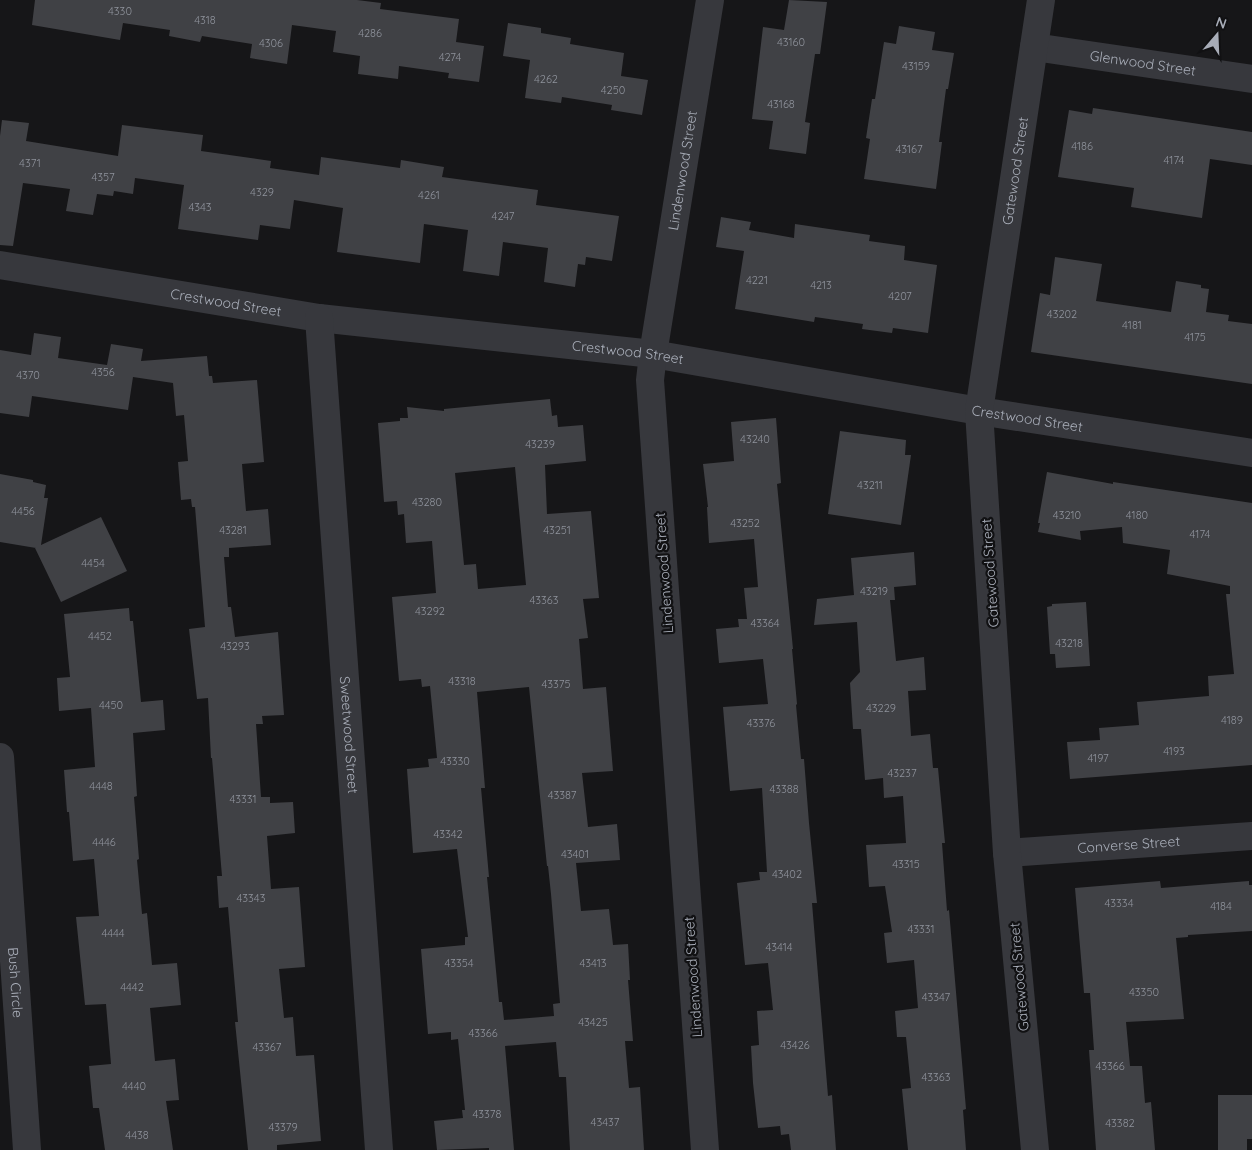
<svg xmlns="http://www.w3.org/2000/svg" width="1252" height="1150" font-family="Quicksand,sans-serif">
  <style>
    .building { fill: #404145; fill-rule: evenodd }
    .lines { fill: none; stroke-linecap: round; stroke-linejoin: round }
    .minor { stroke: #37383d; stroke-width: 28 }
    .labels { text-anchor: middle; stroke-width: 4.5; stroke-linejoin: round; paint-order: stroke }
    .number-label { font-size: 11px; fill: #8e929b }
    .street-label { font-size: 14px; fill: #a8adb8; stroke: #111113 }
  </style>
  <rect width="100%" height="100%" fill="#161618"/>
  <path class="building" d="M35 0H357L381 3 380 9 459 19 456 42 484 46 479 82 448 78 449 73 399 66 398 79 358 74 360 56 333 52 336 31 292 25 287 64 250 58 252 44 202 36 200 42 169 36 170 30 123 23 120 40 32 25Z
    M789 0 827 2 820 54H815L805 122 810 123 806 154 769 149 773 121 752 119 763 27 784 30Z
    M508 23 541 28V33L571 38 570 44 624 53 621 76 648 80 642 115 611 110 612 105 562 97 561 103 525 98 530 60 503 56Z
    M899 26 935 32 932 50 954 53 948 89H946L939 142H942L936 189 864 179 870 139 866 138 872 99H875L884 42 896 44Z
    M1093 108 1252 132V165L1210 159 1202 218 1131 207 1134 188 1058 177 1069 110 1092 114Z
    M2 120 29 123 26 141 118 156 122 125 203 135 201 151 271 161 270 168 319 175 321 157 400 168 401 160 444 167 442 177 538 190 536 205 619 216 612 261 586 257 585 265 578 264 575 287 544 282 548 248 503 242 499 276 463 271 468 230 424 224 420 263 337 252 343 208 294 200 290 229 260 225 258 240 178 229 184 185 135 178 133 194 114 191 113 196 97 194 93 215 66 211 70 189 23 183 13 246 0 245V136Z
    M721 217 751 222 749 230 794 238 795 224 870 235 869 241 905 246 904 260 937 265 928 333 893 328 892 333 862 329 863 324 815 317 814 322 735 309 744 251 716 247Z
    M1055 257 1102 264 1096 301 1171 312 1176 281 1201 285V288L1209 289 1206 312 1229 315 1228 321 1252 324V384L1031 352 1040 293 1050 295Z
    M34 333 61 337 58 358 107 365 111 344 143 349 141 361 207 356 209 376H212L213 383 257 380 264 462 242 464 246 511 268 509 271 545 229 548V557H224L228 607H231L235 637 278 632 284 715 262 716 263 724H256L261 797H270V803L293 802 295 833 267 836 271 889 299 887 305 967 279 969 284 1018 293 1017 296 1056 314 1055 321 1141 277 1145V1150H248L235 1022H238L228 907 219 908 217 876H222L212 758H211L208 698 197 699 189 629 205 627 195 507H192L191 499 181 500 178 462 188 461 184 415 176 416 173 383 133 377 128 410 32 396 29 417 0 413V350L31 355Z
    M550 399 552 416 557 415 558 427 583 425 586 461 545 465 547 514 591 511 599 598 583 599 588 638 579 639 583 689 606 687 613 771 582 773 588 827 617 824 620 860 576 863 581 911 609 909 613 945 628 944 630 980H628L633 1041H625L629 1088 640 1087 644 1150H570L566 1077H559L556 1042 505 1046 514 1150H489V1148L437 1150 434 1121 463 1118 462 1110H465L458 1039 451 1040V1032L428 1034 421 949 465 945V937H468L457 849 413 853 407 769 429 767 428 759 437 758 430 686 422 687 421 679 399 681 392 597 436 593 432 541 406 543 404 514 398 515 397 501 384 502 378 423 400 421V418H408L407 407 444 411V409ZM515 467 526 585 478 589 476 564 464 565 455 473ZM529 687 547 866H548L551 894 560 1003 553 1004 554 1016 504 1020 502 1002H499L487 877H489L481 788H485L477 692Z
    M776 418 781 483 777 484 793 649H792L797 704 796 705 801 759H804L809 823 817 903H812L828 1096 832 1095 836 1150H791L789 1134 781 1135 780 1126 758 1128 753 1083 751 1046 759 1045 757 1011 773 1010 768 963 745 965 737 883 760 880 759 872H767L762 788 730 791 723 707 768 704 763 659 719 663 716 629 739 627 738 619H747L744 588 758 587 754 539 709 543 707 507H708L703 464 734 461 731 422Z
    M840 431 906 440 905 455H911L901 525 828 514Z
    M1047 472 1113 484V482L1252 503V765L1070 779 1067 742 1100 740 1099 728 1139 725 1137 702 1209 696 1208 676 1234 674 1226 594H1230V586L1167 574 1170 550 1123 543 1122 527 1080 531 1081 540 1038 532 1040 523H1038Z
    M0 474 33 480V482L46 485 44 498H48L41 545 101 517 127 571 61 602 35 548H36L0 542Z
    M914 552 916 585 894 587 895 600H890L896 661 924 657 926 690 908 691 911 736 930 734 933 768H938L945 843H942L947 911 949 910 966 1109 963 1110 966 1150H908L902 1089 911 1088 906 1037H897L895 1011 918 1008 914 960 887 963 884 933 892 932 885 886 869 887 866 845 906 843 903 796 884 798 883 778 865 780 861 729H853L850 683 860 672 857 622 814 625 817 599 854 595 851 558Z
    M1086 602 1090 666 1056 668 1055 654H1050L1047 607 1052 606V604Z
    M129 608 130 621H133L141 702 163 700 165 730 133 733 137 796 134 797 139 859 137 860 142 914 147 913 152 965 177 963 181 1005 150 1008 155 1061 175 1059 179 1100 166 1101 173 1150H105L99 1108H93L89 1066 111 1064 106 1004 85 1005 76 917 99 916 94 859 73 861 69 812H67L64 770 95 767 91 708 59 711 57 678 70 677 64 614Z
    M1160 881 1161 888 1249 881V885H1252V931L1188 935V937L1176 938 1184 1019 1126 1022 1130 1066H1142L1145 1103 1151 1102 1155 1150H1096L1089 1050H1094L1090 993H1084L1075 888Z
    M1218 1095H1252V1139H1247V1150H1218Z"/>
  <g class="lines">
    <g class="minor">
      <path id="s1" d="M1034 47 1252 79"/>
      <path id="s2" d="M0 265 319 318 653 354 979 411 1252 453"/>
      <path id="s3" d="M319 318 379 1150"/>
      <path id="s4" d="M0 757 27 1150"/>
      <path id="s5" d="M1007 853 1252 836"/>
      <path id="s6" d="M705 1150 650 380 653 354 710 0"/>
      <path id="s7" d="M1035 1150 1007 853 979 411 1041 0"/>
    </g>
  </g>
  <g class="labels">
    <g class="number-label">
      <text x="120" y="15">4330</text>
      <text x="205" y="24">4318</text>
      <text x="370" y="37">4286</text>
      <text x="791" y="46">43160</text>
      <text x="271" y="47">4306</text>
      <text x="450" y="61">4274</text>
      <text x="916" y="70">43159</text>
      <text x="546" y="83">4262</text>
      <text x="613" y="94">4250</text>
      <text x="781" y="108">43168</text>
      <text x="1082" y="150">4186</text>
      <text x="909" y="153">43167</text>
      <text x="1174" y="164">4174</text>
      <text x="30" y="167">4371</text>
      <text x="103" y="181">4357</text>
      <text x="262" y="196">4329</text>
      <text x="429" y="199">4261</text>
      <text x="200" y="211">4343</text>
      <text x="503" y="220">4247</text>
      <text x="757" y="284">4221</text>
      <text x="821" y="289">4213</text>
      <text x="900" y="300">4207</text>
      <text x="1062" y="318">43202</text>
      <text x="1132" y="329">4181</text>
      <text x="1195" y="341">4175</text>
      <text x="103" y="376">4356</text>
      <text x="28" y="379">4370</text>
      <text x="755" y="443">43240</text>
      <text x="540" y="448">43239</text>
      <text x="870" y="489">43211</text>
      <text x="427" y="506">43280</text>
      <text x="23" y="515">4456</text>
      <text x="1067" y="519">43210</text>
      <text x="1137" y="519">4180</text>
      <text x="745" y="527">43252</text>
      <text x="233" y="534">43281</text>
      <text x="557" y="534">43251</text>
      <text x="1200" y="538">4174</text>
      <text x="93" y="567">4454</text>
      <text x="874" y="595">43219</text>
      <text x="544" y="604">43363</text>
      <text x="430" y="615">43292</text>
      <text x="765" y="627">43364</text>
      <text x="100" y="640">4452</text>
      <text x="1069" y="647">43218</text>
      <text x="235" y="650">43293</text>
      <text x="462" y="685">43318</text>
      <text x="556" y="688">43375</text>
      <text x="111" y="709">4450</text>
      <text x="881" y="712">43229</text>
      <text x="1232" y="724">4189</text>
      <text x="761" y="727">43376</text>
      <text x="1174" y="755">4193</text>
      <text x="1098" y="762">4197</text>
      <text x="455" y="765">43330</text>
      <text x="902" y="777">43237</text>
      <text x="101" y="790">4448</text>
      <text x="784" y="793">43388</text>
      <text x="562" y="799">43387</text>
      <text x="243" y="803">43331</text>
      <text x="448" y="838">43342</text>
      <text x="104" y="846">4446</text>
      <text x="575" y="858">43401</text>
      <text x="906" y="868">43315</text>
      <text x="787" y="878">43402</text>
      <text x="251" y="902">43343</text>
      <text x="1119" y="907">43334</text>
      <text x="1221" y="910">4184</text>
      <text x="921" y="933">43331</text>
      <text x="113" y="937">4444</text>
      <text x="779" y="951">43414</text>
      <text x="459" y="967">43354</text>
      <text x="593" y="967">43413</text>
      <text x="132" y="991">4442</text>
      <text x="1144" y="996">43350</text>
      <text x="936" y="1001">43347</text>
      <text x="593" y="1026">43425</text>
      <text x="483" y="1037">43366</text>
      <text x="795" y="1049">43426</text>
      <text x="267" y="1051">43367</text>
      <text x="1110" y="1070">43366</text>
      <text x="936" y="1081">43363</text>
      <text x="134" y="1090">4440</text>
      <text x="487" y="1118">43378</text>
      <text x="605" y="1126">43437</text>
      <text x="1120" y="1127">43382</text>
      <text x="283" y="1131">43379</text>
      <text x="137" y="1139">4438</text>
    </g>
    <g class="street-label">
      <text dy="5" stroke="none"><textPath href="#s1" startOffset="110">Glenwood Street</textPath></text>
      <text dy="5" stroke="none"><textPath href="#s6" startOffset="984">Lindenwood Street</textPath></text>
      <text dy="5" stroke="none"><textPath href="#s7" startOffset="984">Gatewood Street</textPath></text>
      <text dy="5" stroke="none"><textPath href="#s2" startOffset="229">Crestwood Street</textPath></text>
      <text dy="5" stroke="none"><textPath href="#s2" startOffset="634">Crestwood Street</textPath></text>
      <text dy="5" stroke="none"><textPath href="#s2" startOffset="1039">Crestwood Street</textPath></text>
      <text transform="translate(664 573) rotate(-94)" y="5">Lindenwood Street</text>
      <text transform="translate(990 573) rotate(-94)" y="5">Gatewood Street</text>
      <text dy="5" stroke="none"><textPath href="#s3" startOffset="418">Sweetwood Street</textPath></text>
      <text dy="5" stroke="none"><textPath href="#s5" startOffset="122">Converse Street</textPath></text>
      <text transform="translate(693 977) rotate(-94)" y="5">Lindenwood Street</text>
      <text transform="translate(1019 977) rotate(-95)" y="5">Gatewood Street</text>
      <text dy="5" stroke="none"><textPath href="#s4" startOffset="226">Bush Circle</textPath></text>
    </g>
  </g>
  <g transform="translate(1217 35) rotate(19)" stroke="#111113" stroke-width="4" paint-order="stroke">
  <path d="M0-4L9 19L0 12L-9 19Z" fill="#a8adb8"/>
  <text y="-8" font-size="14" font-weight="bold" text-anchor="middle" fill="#a8adb8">N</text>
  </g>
</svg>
